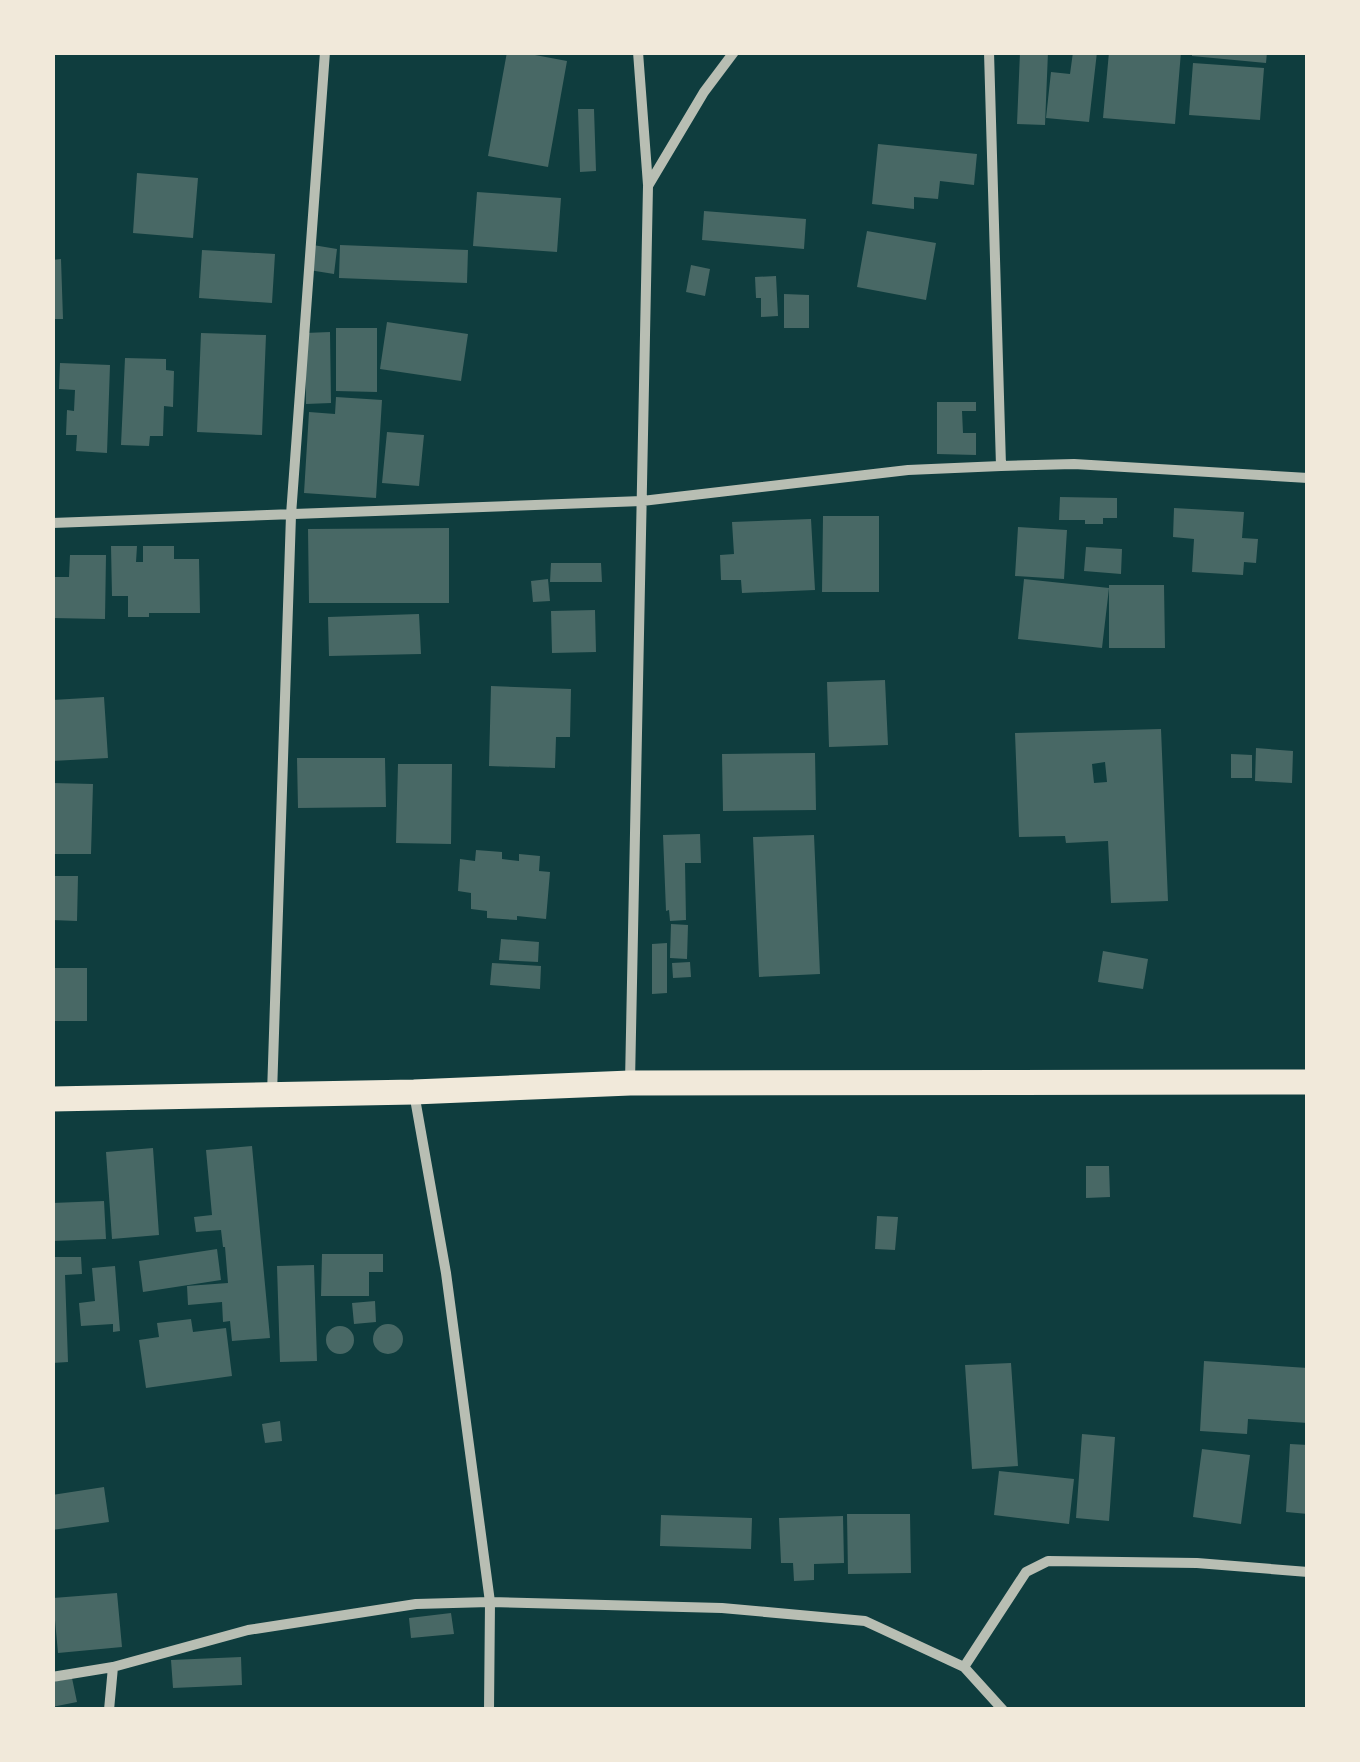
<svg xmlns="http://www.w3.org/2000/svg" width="1360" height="1762" font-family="'Sofia Sans Condensed',sans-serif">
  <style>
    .building { fill: #486865; fill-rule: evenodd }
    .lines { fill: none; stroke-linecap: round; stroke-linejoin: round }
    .minor { stroke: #b8beb3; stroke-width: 10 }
    .trunk { stroke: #f1e9da; stroke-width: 25 }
  </style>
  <rect width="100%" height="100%" fill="#0f3d3e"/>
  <path class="building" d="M507 52H519L567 61 548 167 488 156Z
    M1020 52H1048L1045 125 1017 124Z
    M1073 52H1097L1089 122 1046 118 1051 72 1070 74Z
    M1109 52H1181L1175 124 1103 118Z
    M1192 52H1267L1266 63 1192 56Z
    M1193 63 1264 68 1260 120 1189 115Z
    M578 109H594L596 171 580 172Z
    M878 144 977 154 974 185 940 181 938 199 914 197V209L872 204Z
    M137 173 198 178 193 238 133 233Z
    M477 192 561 198 557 252 473 246Z
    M704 211 806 219 804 249 702 240Z
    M867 231 936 243 926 300 857 287Z
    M313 245 337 249 334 274 309 270Z
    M340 245 468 250 467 283 339 278Z
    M202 250 275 254 272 303 199 298Z
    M61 259 63 319H52V260Z
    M691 265 710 269 705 296 686 292Z
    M776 276 778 316 761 317V298H756L755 277Z
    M784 294 809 295V328H784Z
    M387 322 468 334 461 381 380 369Z
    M336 328H377V392L336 391Z
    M330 332 331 403 306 404 305 333Z
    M201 333 266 335 262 435 197 432Z
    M125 358 166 359V370L174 371 173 407 164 406 163 436H150L149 446 121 445Z
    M60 363 110 365 107 453 76 451 77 435H66L67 410 74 411 75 390 59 389Z
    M336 397 382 400 376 498 304 493 309 412 335 414Z
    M937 402H976V411H962L963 433H976V455L937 454Z
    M387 432 424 435 419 486 382 483Z
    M1060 497 1117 498V518H1103V524H1085V520H1059Z
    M1174 508 1244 512 1242 538 1258 539 1256 563 1244 562 1243 575 1192 572 1194 539 1173 537Z
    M823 516H879V592H822Z
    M811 519 815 590 742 593 741 580H721L720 555 734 554 732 522Z
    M1018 527 1067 530 1064 579 1015 576Z
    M449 528V603H309L308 529Z
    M111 546H137L136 562H143V546H174V559H199L200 613H149V617H128V596H112Z
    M1086 547 1122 549 1121 574 1084 571Z
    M70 555H106L105 619 52 618V577H69Z
    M551 563H601L602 582H550Z
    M548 579 550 601 533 602 531 581Z
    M1024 579 1109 588 1102 648 1018 639Z
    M1109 585H1164L1165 648H1109Z
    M595 610 596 652 552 653 551 611Z
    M419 614 421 654 329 656 328 617Z
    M885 680 888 745 829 747 827 682Z
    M491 686 571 689 570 737H556L555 768 489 766Z
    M104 697 108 758 52 761V700Z
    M1161 729 1168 901 1111 903 1108 841 1066 843 1065 836 1019 837 1015 733ZM1105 762 1107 782 1094 783 1092 764Z
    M1256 748 1293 751 1292 783 1255 781Z
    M815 753 816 810 723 811 722 754Z
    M1231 754 1252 755V778H1231Z
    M297 758H385L386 807 298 808Z
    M398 764H452L451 844 396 843Z
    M52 783 93 784 91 854H52Z
    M700 834 701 863H685L686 920 670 921 669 910 666 911 663 835Z
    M814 835 820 974 759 977 753 837Z
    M476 850 502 852V859L519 861V854L540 856 539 871 550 872 546 919 517 916V920L487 918V911L471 909V893L458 891 460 859 475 861Z
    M55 876H78L77 921 52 920Z
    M671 924 688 925 687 959 670 958Z
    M501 939 539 942 538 962 499 960Z
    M667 943V993L652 994V944Z
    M1103 951 1148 959 1143 989 1098 982Z
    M690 962 691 977 673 978 672 963Z
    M492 963 541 966 540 989 490 985Z
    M52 968H87V1021H52Z
    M252 1146 270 1338 232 1341 230 1321 223 1322 222 1302 188 1305 187 1286 228 1283 225 1247H223L221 1230 196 1232 194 1217 212 1215 206 1150Z
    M153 1148 159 1235 112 1239 106 1152Z
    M1086 1166H1109L1110 1197 1086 1198Z
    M104 1201 106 1239 52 1241V1203Z
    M877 1216 898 1217 895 1250 875 1249Z
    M217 1249 221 1280 143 1292 139 1261Z
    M322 1254H383V1272H369V1296H321Z
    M54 1257H81L82 1274 65 1275 68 1362 52 1363Z
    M314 1265 317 1361 280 1362 277 1266Z
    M115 1266 120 1331 113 1332V1324L81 1326 79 1303 95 1301 92 1268Z
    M375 1301 376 1322 354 1324 352 1303Z
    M191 1319 193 1332 226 1328 232 1376 146 1388 139 1340 159 1337 157 1323Z
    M373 1339a15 15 0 1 1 30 0a15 15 0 1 1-30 0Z
    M326 1340a14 14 0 1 1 28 0a14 14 0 1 1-28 0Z
    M1204 1361 1308 1368V1423L1248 1419 1247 1434 1200 1431Z
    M1011 1363 1018 1466 972 1469 965 1365Z
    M280 1421 282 1441 265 1443 262 1424Z
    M1082 1434 1115 1437 1109 1521 1076 1518Z
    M1290 1444 1308 1445V1514L1286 1512Z
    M1202 1449 1250 1455 1241 1524 1193 1517Z
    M999 1471 1074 1479 1069 1524 994 1515Z
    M104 1487 109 1522 52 1530V1495Z
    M847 1514H910L911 1573 848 1574Z
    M661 1515 752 1518 751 1549 660 1546Z
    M843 1516 844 1563 814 1564V1580L794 1581 793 1563H781L779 1518Z
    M117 1593 122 1647 58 1653 53 1598Z
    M451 1613 454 1634 411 1638 409 1618Z
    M241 1657 242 1685 173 1688 171 1660Z
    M72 1678 77 1702 52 1707V1682Z"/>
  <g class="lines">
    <path class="minor" d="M638 52 648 185
      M989 52 1001 466
      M52 523 642 501 908 470 1001 466 1074 464 1308 478
      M630 1082 648 186 704 92 734 52
      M414 1093 446 1273 490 1602 489 1710
      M272 1094 291 515 325 52
      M964 1667 1026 1572 1048 1561 1197 1563 1308 1572
      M52 1677 113 1667 248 1630 416 1604 490 1602 722 1608 865 1621 964 1667 1003 1710
      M109 1710 113 1667"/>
    <path class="trunk" d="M52 1099 414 1092 630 1083 1308 1082"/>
  </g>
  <rect width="1360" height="1762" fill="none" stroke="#f1e9da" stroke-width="110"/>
</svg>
